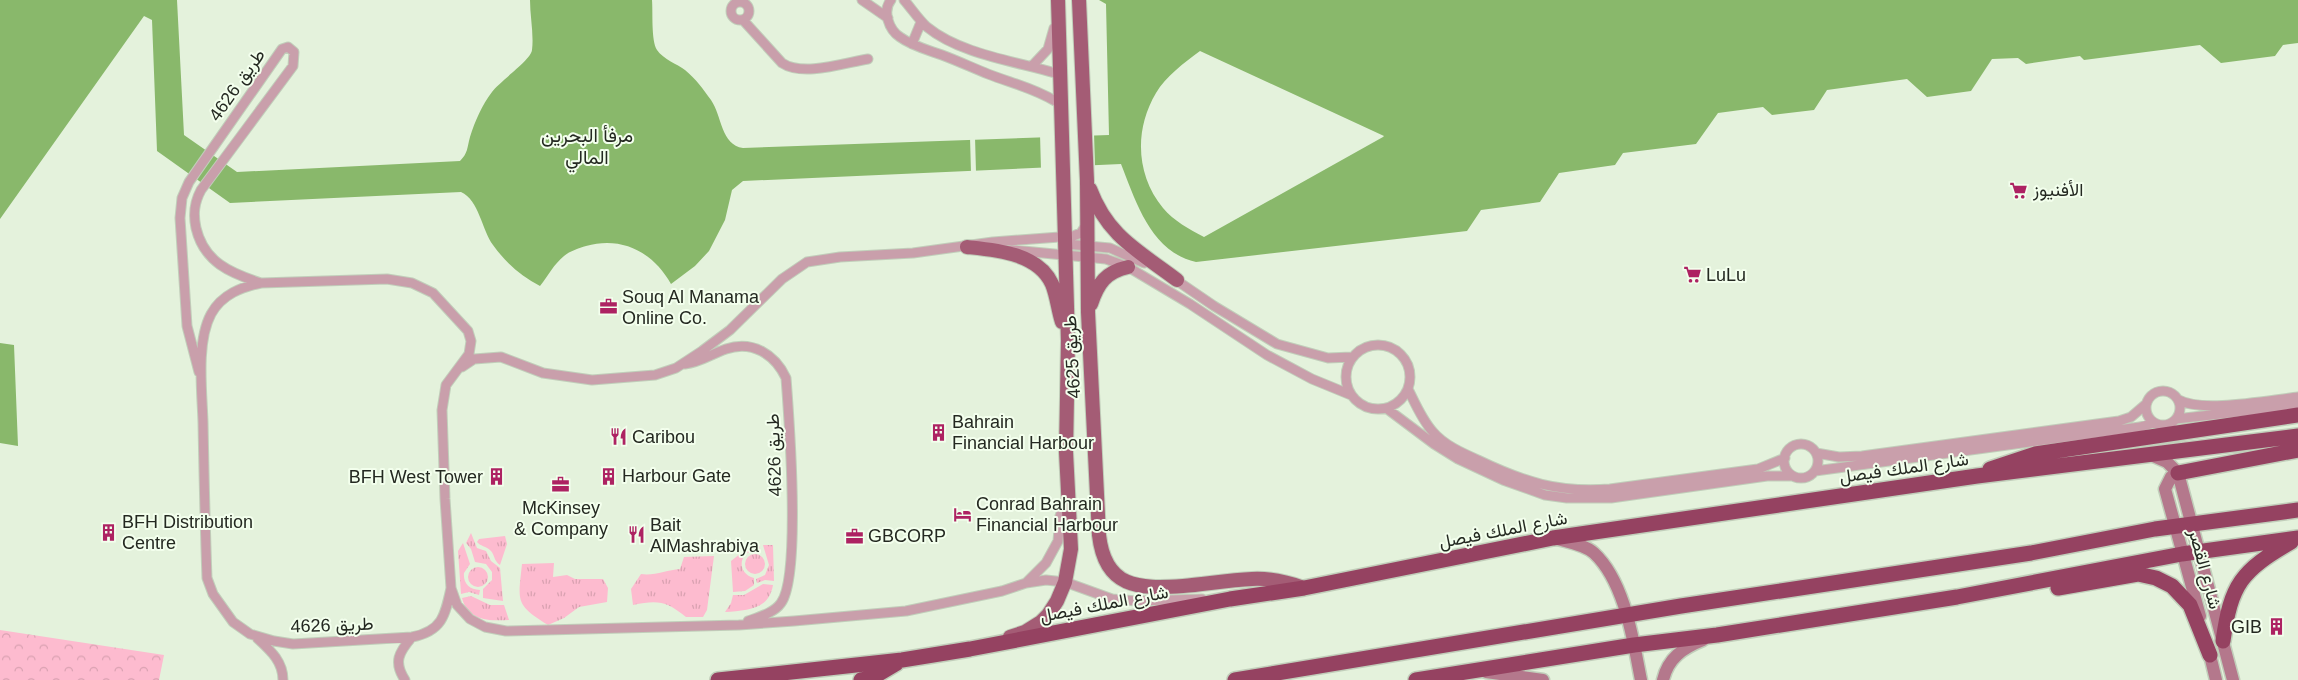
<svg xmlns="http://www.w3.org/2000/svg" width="2298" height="680" font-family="Helvetica,Vazirmatn,sans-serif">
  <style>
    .grass { fill: url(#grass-tufts) }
    .park { fill: url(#park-crowns) }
    .water { fill: #89b86b; fill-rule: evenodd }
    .pier { fill: #e4f2dc }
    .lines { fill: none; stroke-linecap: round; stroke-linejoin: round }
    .street-casing { stroke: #c1ceba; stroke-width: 11 }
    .secondary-casing { stroke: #c1ceba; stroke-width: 15 }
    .primary-casing { stroke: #c1ceba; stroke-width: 16 }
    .highway-casing { stroke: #c1ceba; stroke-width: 18 }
    .street { stroke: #c99fab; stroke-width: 9 }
    .secondary { stroke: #b4788c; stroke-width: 12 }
    .primary { stroke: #a45c75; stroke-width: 14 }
    .highway { stroke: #954261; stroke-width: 15 }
    .labels { text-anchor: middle; stroke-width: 4; stroke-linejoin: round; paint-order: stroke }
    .street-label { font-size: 18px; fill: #242921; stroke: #f3ffed }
    .poi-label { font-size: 18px; fill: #242921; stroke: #f3ffed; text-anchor: start }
    .neighbourhood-label { font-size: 19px; fill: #242921; stroke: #f3ffed }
  </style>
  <defs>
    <pattern id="grass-tufts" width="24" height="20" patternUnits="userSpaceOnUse" patternTransform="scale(1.25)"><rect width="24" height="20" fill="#fdbbcf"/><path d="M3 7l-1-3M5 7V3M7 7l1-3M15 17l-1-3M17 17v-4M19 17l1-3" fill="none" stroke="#d9a1b1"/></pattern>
    <pattern id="park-crowns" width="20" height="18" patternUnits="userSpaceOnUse" patternTransform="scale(1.25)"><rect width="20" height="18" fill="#fdbbcf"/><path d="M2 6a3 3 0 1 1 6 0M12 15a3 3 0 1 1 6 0" fill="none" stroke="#d9a1b1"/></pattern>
  </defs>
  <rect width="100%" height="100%" fill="#e4f2dc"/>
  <path class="grass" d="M471 533 477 548 486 551 491 561 500 568 503 601 483 598V589L492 580V572L486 564 475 562 471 549 466 543Z
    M505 536 507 544 500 565C494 561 495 556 491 551 486 546 480 546 477 542L479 539Z
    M463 543 470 564 464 573C463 583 469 590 480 590L479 595 469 592 461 594 458 551Z
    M763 545H773L774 581 765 580 757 583 756 579 765 575 769 565Z
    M750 546H760V551C740 547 734 573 754 578V585L745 591 733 592 731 561Z
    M745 564a10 10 0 1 1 20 0a10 10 0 1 1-20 0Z
    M714 556 707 610 703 617H686C666 601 658 600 633 605L631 589 641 574C654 576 667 570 680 569L684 557Z
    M554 563 553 577 567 575 575 579H603L608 588 607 602 579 607 564 618 548 625C515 604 518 602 522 564Z
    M468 577a10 10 0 1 1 20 0a10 10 0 1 1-20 0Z
    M763 584 773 585C769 610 747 610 725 612L731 603 733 595H744Z
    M471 596 490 605H504L509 620C489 621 468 621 462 598Z"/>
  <path class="park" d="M0 630 164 655 159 680H0Z"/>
  <path class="water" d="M0 0H177L184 135 237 172 460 161C468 153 467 148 470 137 475 121 482 105 492 92 500 81 531 60 532 50 534 35 530 16 530 0H652C653 12 651 41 657 50 663 59 677 64 685 70 696 79 703 89 711 100 722 116 721 145 743 148L1109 135 1106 4 1099 0H2298V43L2283 45 2275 56 2221 63 2200 45 2084 60 2080 56 2026 64 2018 58 1992 59 1971 91 1927 97 1907 79 1827 90 1814 110 1772 115 1763 107 1718 113 1696 144 1623 153 1615 165 1559 173 1540 202 1481 210 1467 231 1196 262C1151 252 1136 202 1121 164L743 181 732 190 725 220 709 251 695 266 671 284C653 252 622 236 586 246 579 248 570 251 564 256 554 264 548 276 540 286 521 276 506 263 493 245 482 230 479 200 461 192L230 203 157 151 152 20 144 16 0 219ZM1200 51 1384 136 1383 137 1204 237C1189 229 1174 221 1163 208 1136 175 1134 130 1156 93 1166 76 1184 63 1200 51Z
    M0 343 14 345 18 446 0 443Z"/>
  <path class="pier" d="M1094 133 1095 167 1041 170 1040 134Z
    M970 137H975L976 172 971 173Z"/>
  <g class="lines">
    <defs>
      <path id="street" d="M862 0 888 18
        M891 0C882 11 889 30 900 37 912 46 928 50 942 55 958 61 973 68 988 74 1011 83 1034 88 1055 101
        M904 0C912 9 918 19 927 27 960 54 1014 61 1055 73
        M731 11a9 9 0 1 1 18 0a9 9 0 1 1-18 0Z
        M743 20 782 63C803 77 844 63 868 59
        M912 44 921 22
        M1032 66 1048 49 1054 28
        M1066 244 1110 248 1144 263
        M1012 250 1106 259 1128 267 1190 304 1267 355 1312 379 1351 395
        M1173 278 1214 306 1277 344 1328 358 1352 357
        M1346 377a32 32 0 1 1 64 0a32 32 0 1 1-64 0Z
        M685 364C701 362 711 354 726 349 752 340 775 354 786 378 789 417 801 576 781 603 774 613 759 617 748 621
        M462 367 474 359 501 357 543 373 592 380 655 375 676 368 702 351 730 330 782 279 807 262 840 257 913 253 993 242 1073 236 1081 233 1086 225
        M199 372 187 326 180 218 182 198 189 182 282 49 288 47 294 52 293 66 201 190C194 203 193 214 196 228 204 262 230 273 261 283
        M1408 389C1415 403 1422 420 1433 432 1444 445 1462 453 1478 460 1524 482 1558 493 1610 489L1758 469 1785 458
        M2146 408a17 17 0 1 1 34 0a17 17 0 1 1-34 0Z
        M2179 400C2202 413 2269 400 2298 397
        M1386 408 1434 444 1458 459 1503 480 1545 495 1567 498H1611L1767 476H1792
        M2176 419 2298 405
        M1784 461a17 17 0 1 1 34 0a17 17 0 1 1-34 0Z
        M1816 453 1839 457 1862 456 2119 421 2131 417 2145 405
        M1815 471 2140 427 2154 423
        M1026 583 1046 580 1065 582 1112 599 1137 601 1202 599
        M451 588C445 616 442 631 412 637L293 644 274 641 250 634 233 622 213 594 207 578C205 526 204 474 203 422 202 391 196 342 211 314 222 294 242 287 261 283L387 279 412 283 433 293 468 331 471 341 469 354 446 385 442 410 445 499 451 588 457 605 470 619 485 627 506 631 739 625 794 621 906 611 1002 591 1026 583 1046 563 1058 541 1060 516 1066 500
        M257 638C270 650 283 661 283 680
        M405 680C393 662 399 652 412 637"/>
      <path id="secondary" d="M2151 455 2167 462 2178 473 2233 680
        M2178 473 2171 477 2165 489 2200 616
        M1554 538C1567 542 1584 544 1594 553 1625 582 1633 640 1641 680
        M2208 647 2216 680
        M1486 672 1543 680
        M1663 680C1668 658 1683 648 1703 640"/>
      <path id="primary" d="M1079 0 1087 181 1088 312 1099 535C1105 588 1138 589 1183 586 1206 584 1229 580 1252 579 1270 578 1287 582 1304 588
        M1090 189C1108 237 1139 251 1177 280
        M967 247C996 250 1038 253 1052 284 1057 296 1058 310 1062 322
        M1091 304C1098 283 1106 272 1128 267
        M1010 637 1025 632 1041 622 1048 615 1057 601 1065 582 1071 549 1066 452 1068 341 1058 0"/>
      <path id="highway" d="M1990 469 2035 454 2298 415
        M2178 473 2298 450
        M2058 588 2138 574 2156 578 2172 586 2190 605 2210 655
        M2223 641C2231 584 2241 571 2291 542
        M718 680 902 660 970 649 1230 599 1304 588 1553 538 1977 476 2298 436
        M861 680 872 678 897 663
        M1235 680 1681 606 2031 553 2155 529 2298 510
        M1416 680 1634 645 1717 635 1957 597 2182 554 2298 538"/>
    </defs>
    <use href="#street" class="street-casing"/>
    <use href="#secondary" class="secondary-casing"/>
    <use href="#primary" class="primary-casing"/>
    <use href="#highway" class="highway-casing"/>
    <use href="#street" class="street"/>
    <use href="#secondary" class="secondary"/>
    <use href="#primary" class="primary"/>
    <use href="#highway" class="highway"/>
  </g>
  <defs>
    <symbol id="supermarket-bare" viewBox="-9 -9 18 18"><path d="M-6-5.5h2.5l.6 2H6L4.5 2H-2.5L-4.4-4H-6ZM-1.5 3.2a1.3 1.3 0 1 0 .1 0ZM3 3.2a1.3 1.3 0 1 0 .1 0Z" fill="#ad2262" stroke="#f3ffed" stroke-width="2.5" paint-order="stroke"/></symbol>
    <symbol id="office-bare" viewBox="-9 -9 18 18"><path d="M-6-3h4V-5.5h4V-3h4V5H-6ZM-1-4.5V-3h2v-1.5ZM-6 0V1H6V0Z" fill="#ad2262" stroke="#f3ffed" stroke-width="2.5" paint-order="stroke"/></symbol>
    <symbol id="building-bare" viewBox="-9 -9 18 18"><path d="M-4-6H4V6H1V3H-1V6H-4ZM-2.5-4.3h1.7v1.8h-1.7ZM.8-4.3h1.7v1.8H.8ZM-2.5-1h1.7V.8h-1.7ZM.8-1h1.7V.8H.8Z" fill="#ad2262" stroke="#f3ffed" stroke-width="2.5" paint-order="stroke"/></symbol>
    <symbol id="restaurant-bare" viewBox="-9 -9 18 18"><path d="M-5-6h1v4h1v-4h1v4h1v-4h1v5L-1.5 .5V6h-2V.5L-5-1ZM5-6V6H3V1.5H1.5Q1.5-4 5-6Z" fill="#ad2262" stroke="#f3ffed" stroke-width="2.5" paint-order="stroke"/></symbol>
    <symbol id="hotel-bare" viewBox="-9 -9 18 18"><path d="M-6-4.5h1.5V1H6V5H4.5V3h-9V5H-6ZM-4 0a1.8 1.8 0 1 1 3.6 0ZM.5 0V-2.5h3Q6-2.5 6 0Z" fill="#ad2262" stroke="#f3ffed" stroke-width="2.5" paint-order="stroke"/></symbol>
  </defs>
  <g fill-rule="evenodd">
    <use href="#supermarket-bare" x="2006" y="178" width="25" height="25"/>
    <use href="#supermarket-bare" x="1680" y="262" width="25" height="25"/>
    <use href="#office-bare" x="596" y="294" width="25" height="25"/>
    <use href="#building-bare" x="926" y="420" width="25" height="25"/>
    <use href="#restaurant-bare" x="606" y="424" width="25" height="25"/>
    <use href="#building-bare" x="596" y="464" width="25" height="25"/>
    <use href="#building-bare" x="484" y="464" width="25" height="25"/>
    <use href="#office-bare" x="548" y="472" width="25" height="25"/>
    <use href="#hotel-bare" x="950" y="502" width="25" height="25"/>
    <use href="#building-bare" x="96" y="520" width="25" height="25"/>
    <use href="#restaurant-bare" x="624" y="522" width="25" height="25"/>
    <use href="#office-bare" x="842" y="524" width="25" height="25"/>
    <use href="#building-bare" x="2264" y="614" width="25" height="25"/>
  </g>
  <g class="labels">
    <g class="street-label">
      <text transform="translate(237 85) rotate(-55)" y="6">طريق 4626</text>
      <text transform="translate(1072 357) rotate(-93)" y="6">طريق 4625</text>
      <text transform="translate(774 455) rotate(-92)" y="6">طريق 4626</text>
      <text transform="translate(1904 468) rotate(-8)" y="6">شارع الملك فيصل</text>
      <text transform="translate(1503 530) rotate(-11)" y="6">شارع الملك فيصل</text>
      <text transform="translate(2205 569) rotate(75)" y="6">شارع القصر</text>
      <text transform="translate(1104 604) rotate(-11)" y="6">شارع الملك فيصل</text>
      <text transform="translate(332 625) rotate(-2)" y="6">طريق 4626</text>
    </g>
    <g class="poi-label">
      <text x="2033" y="196">الأفنيوز</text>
      <text x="1706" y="281">LuLu</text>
      <text x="622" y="303">Souq Al Manama<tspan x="622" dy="21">Online Co.</tspan></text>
      <text x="952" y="428">Bahrain<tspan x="952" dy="21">Financial Harbour</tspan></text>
      <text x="632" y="443">Caribou</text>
      <text x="622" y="482">Harbour Gate</text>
      <text x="483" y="483" text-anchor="end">BFH West Tower</text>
      <text x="976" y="510">Conrad Bahrain<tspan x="976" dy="21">Financial Harbour</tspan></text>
      <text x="561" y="514" text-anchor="middle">McKinsey<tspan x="561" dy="21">&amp; Company</tspan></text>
      <text x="122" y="528">BFH Distribution<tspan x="122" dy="21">Centre</tspan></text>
      <text x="650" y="531">Bait<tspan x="650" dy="21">AlMashrabiya</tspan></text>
      <text x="868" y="542">GBCORP</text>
      <text x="2262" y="633" text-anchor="end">GIB</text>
    </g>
    <g class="neighbourhood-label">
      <text x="587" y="142">مرفأ البحرين<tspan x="587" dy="22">المالي</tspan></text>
    </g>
  </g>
</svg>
